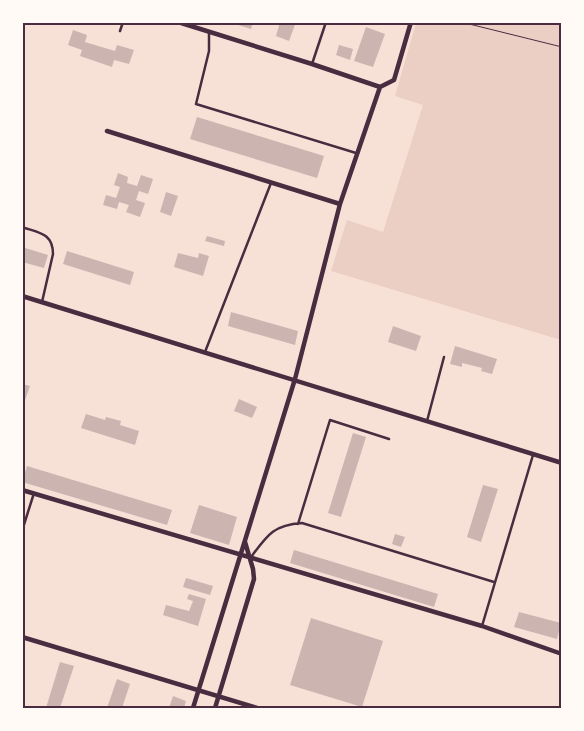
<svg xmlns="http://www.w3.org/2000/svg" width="584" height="731" font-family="'PT Sans',sans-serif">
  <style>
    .green { fill: #ebcfc5 }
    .building { fill: #ccb4b1 }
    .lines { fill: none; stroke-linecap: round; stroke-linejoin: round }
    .path { stroke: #4a2c40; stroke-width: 1 }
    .service { stroke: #4a2c40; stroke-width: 2.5 }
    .minor { stroke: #4a2c40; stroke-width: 4.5 }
    .neatline { fill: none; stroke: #4a2c40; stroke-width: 2 }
  </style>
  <rect width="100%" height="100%" fill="#f7e1d7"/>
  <path class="green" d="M416 23H561V340L331 271 347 220 383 232 423 105 395 96Z"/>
  <path class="building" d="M238 22H253L251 29 238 25Z
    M280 22H296L289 41 276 36Z
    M366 27 385 34 373 67 354 61Z
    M73 30 87 35 85 42 115 51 117 45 134 50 129 64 114 60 112 67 80 56 82 50 68 45Z
    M339 45 353 49 350 60 336 55Z
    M197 117 324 156 317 178 190 139Z
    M118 173 128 177 127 183 137 186 141 175 153 179 148 194 139 191 136 200 145 203 140 217 126 212 129 205 119 202 117 209 103 205 106 195 116 198 120 187 114 185Z
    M166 192 178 196 171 216 160 212Z
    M207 236 225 241 224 246 205 241Z
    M22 247 48 255 44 268 22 262Z
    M67 251 134 272 130 285 63 264Z
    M178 253 198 258 199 253 209 256 203 276 174 267Z
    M231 312 298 331 295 345 228 326Z
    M393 326 421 336 416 351 388 342Z
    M455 346 497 359 492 374 481 371 482 368 462 363V367L450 364Z
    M22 384 30 386 24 403 22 402Z
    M239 399 257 407 252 418 234 411Z
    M86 414 105 420 106 417 121 421 120 425 139 431 135 445 81 428Z
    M353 433 366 437 341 517 328 513Z
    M27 466 172 510 167 525 22 482Z
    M483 485 498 489 481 542 467 537Z
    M199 505 237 517 229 545 190 533Z
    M395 534 405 537 401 547 392 544Z
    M294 550 438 594 434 607 290 563Z
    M186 578 213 586 210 595 183 587Z
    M189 594 206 599 198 626 163 615 166 605 189 611 193 601 187 599Z
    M519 612 561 623 557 639 514 627Z
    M311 618 383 641 362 707 290 685Z
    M60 662 74 666 60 708H46Z
    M117 679 130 684 122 708H107Z
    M173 696 186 701 184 708H169Z"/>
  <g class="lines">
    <path class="path" d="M461 22 562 47"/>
    <path class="service" d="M120 31 123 22
      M209 32V51L196 104 356 153
      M312 64 326 22
      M22 227C39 233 53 233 53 254L42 302
      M205 352 271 183
      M427 421 444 357
      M298 524 330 420 389 439
      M22 531 34 493
      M251 557C268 534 274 525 302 523L494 582
      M482 626 533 455"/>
    <path class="minor" d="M178 22 312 64 380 87
      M107 131 340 204
      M22 296 562 463
      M22 490 482 626 562 654
      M22 637 257 708
      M193 708 295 379 340 204 380 87 394 80 411 22
      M215 708 254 579 253 569 245 542"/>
  </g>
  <rect width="584" height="731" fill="none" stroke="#fffaf5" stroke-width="48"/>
  <rect x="24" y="24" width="536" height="683" class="neatline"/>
</svg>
